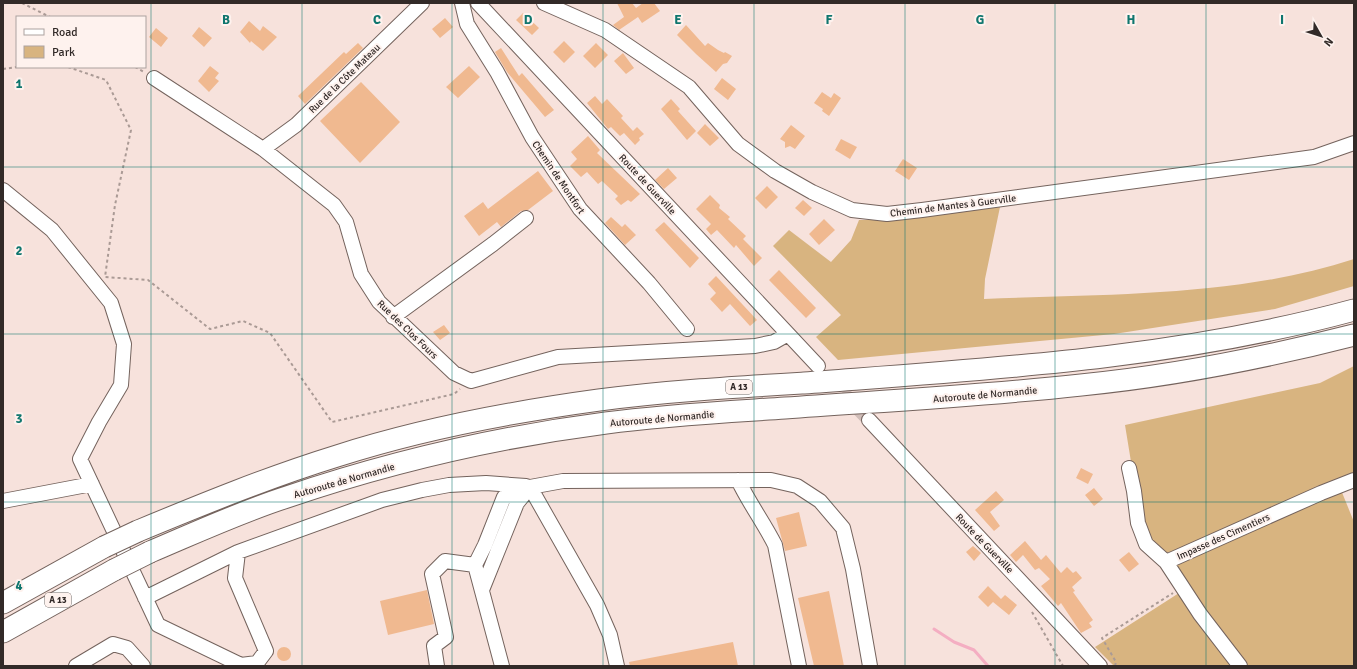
<svg xmlns="http://www.w3.org/2000/svg" width="1357" height="669" font-family="Signika,sans-serif">
  <style>
    .green { fill: #d8b480 }
    .lines { fill: none; stroke-linecap: round; stroke-linejoin: round }
    .stream { stroke: #f4aec2; stroke-width: 3 }
    .building { fill: #f0b990 }
    .minor-tunnel { stroke: #d0bdb8; stroke-width: 14; stroke-dasharray: 14 7; stroke-linecap: butt }
    .minor-casing { stroke: #74635d; stroke-width: 16 }
    .highway-casing { stroke: #74635d; stroke-width: 23 }
    .path { stroke: #aa9a95; stroke-width: 2; stroke-dasharray: 3 3; stroke-linecap: butt }
    .minor { stroke: #fff; stroke-width: 14 }
    .highway { stroke: #fff; stroke-width: 21 }
    .highway-bridge-casing { stroke: #74635d; stroke-width: 23; stroke-linecap: butt }
    .highway-bridge { stroke: #fff; stroke-width: 21 }
    .grid { fill: none; stroke: #0f766e; stroke-width: 1; stroke-opacity: 0.55 }
    .labels { text-anchor: middle; stroke-width: 4; stroke-linejoin: round; paint-order: stroke }
    .shield { fill: #fef2ee; stroke: #6f6663; stroke-width: 1 }
    .shield-label { font-size: 9px; font-weight: bold; fill: #322a28 }
    .street-label { font-size: 10px; fill: #322a28; stroke: #fef2ee }
    .grid-label { font-size: 13px; text-anchor: middle; font-weight: bold; fill: #0f766e; stroke: #fef2ee; stroke-width: 4; stroke-linejoin: round; paint-order: stroke }
  </style>
  <rect width="100%" height="100%" fill="#f7e2dc"/>
  <path class="green" d="M1000 207 985 279 984 299C1104 294 1239 297 1354 259V286L1275 309 1114 334 838 360 816 337 841 315 773 246 789 230 831 262 851 240 859 220H898Z
    M1354 366V473L1174 552H1166L1150 540 1141 523 1125 425 1320 383Z
    M1341 490 1354 522V666H1249L1239 660 1180 578 1177 564Z
    M1179 593 1234 666H1114L1095 647Z"/>
  <g class="lines">
    <path class="stream" d="M934 629 954 642 974 650 988 666"/>
  </g>
  <path class="building" d="M617 3H632L636 8 643 3H654L660 11 642 23 638 17 619 30 613 25 624 17Z
    M523 13 539 28 532 35 516 20Z
    M445 18 453 27 440 38 432 29Z
    M249 21 260 31 263 26 277 37 263 51 251 41 250 43 240 32Z
    M686 25 705 46 708 43 718 50 724 53 725 52 732 56 727 63 723 64 716 72 696 54 677 35Z
    M199 27 212 38 204 47 192 36Z
    M156 28 168 38 161 47 149 37Z
    M564 41 575 52 564 63 553 52Z
    M358 43 363 48 305 104 298 96 344 52 346 54Z
    M596 43 608 55 595 68 583 56Z
    M501 48 519 76 522 73 554 110 545 117 507 72 495 52Z
    M623 53 634 68 626 74 614 61Z
    M210 66 219 73 215 78 219 81 209 92 198 81Z
    M469 66 480 77 458 98 446 87Z
    M722 78 736 89 728 100 714 89Z
    M361 82 400 122 360 163 320 121Z
    M822 92 831 98 834 93 841 98 829 116 822 111 823 109 814 103Z
    M595 96 602 104 607 99 623 116 621 118 633 131 637 127 644 134 639 138 640 140 635 145 624 133 620 136 611 127 608 129 587 103Z
    M671 99 680 109 678 111 696 131 687 140 661 109Z
    M705 124 719 138 710 146 697 133Z
    M791 125 805 136 795 149 790 146 785 148V142L780 139Z
    M588 136 600 150 597 153 640 194 631 202 628 200 621 205 615 199 618 196 602 181 598 184 587 172 581 177 570 166 577 159 571 152Z
    M841 139 857 147 850 159 835 150Z
    M903 159 917 168 909 180 895 171Z
    M668 168 677 178 664 189 655 180Z
    M538 171 553 191 528 210 521 211 501 227 497 222 479 236 464 216 483 202 488 209Z
    M767 186 778 197 766 209 755 198Z
    M710 195 720 205 719 208 730 217 728 219 746 236 743 239 762 258 754 266 736 245 734 248 717 230 711 235 706 229 711 224 696 209Z
    M803 200 812 208 804 216 795 208Z
    M611 217 622 227 625 224 636 235 625 245 605 223Z
    M824 219 835 230 819 245 809 234Z
    M664 222 699 258 690 268 655 230Z
    M779 270 816 308 806 318 769 280Z
    M716 276 757 320 750 326 730 304 722 312 710 299 716 293 708 284Z
    M444 325 450 333 440 340 433 332Z
    M1081 468 1093 474 1088 484 1076 478Z
    M1094 488 1103 499 1094 506 1085 495Z
    M996 491 1004 500 990 512 1000 526 994 531 975 510Z
    M799 512 807 546 785 551 776 518Z
    M1025 541 1041 560 1046 555 1061 573 1067 567 1073 573 1076 571 1082 578 1072 587 1075 591 1073 592 1093 620 1089 623 1092 627 1081 633 1061 603 1058 606 1041 586 1050 579 1039 568 1035 570 1023 555 1016 562 1010 555Z
    M973 546 981 553 974 561 966 552Z
    M1129 552 1139 564 1129 572 1119 560Z
    M988 586 1001 599 1005 595 1017 605 1009 615 993 602 988 607 978 597Z
    M427 590 434 624 388 635 380 601Z
    M829 591 844 666H814L798 598Z
    M733 642 738 666H630L629 662Z
    M277 654a7 7 0 1 1 14 0a7 7 0 1 1-14 0Z"/>
  <g class="lines">
    <path class="minor-tunnel" d="M828 377 869 420"/>
    <defs>
      <path id="minor" d="M462 3 467 24 497 72 532 137 580 209 649 283 687 329
        M478 3 818 366
        M544 3 605 30 689 87 738 144 775 171 812 192 852 210 887 214 922 210 1314 157 1354 143
        M154 78 263 149 334 205 346 222 361 274 379 302 454 373 471 381 558 357 755 346 774 342 788 334
        M263 149 296 125 422 3
        M3 190 52 230 111 303 124 344 121 385 99 422 80 459 158 625 241 665 257 663 266 651 235 578 238 552
        M393 317 493 244 526 218
        M869 420 1100 666
        M1129 468 1134 491 1138 523 1146 544 1166 562
        M738 480C749 503 764 523 775 545L799 666
        M530 487 597 605 610 635 617 666
        M3 501 92 484
        M482 590 517 503 530 487
        M145 598 238 552 382 500 422 490 449 485 486 483 526 486
        M76 666 113 644 127 648 143 666
        M437 666 434 646 446 637 432 574 445 561 475 565
        M502 666 475 565 485 545 504 497 530 487 563 481 771 480 797 486 820 501 843 528 853 569 870 666
        M1240 666 1200 614 1166 562 1321 493 1354 480"/>
      <path id="highway" d="M138 531C203 504 269 477 337 456 421 429 511 412 599 400 667 391 736 387 804 383 989 369 1174 359 1354 310
        M150 552C195 533 240 512 287 497 390 462 498 437 606 423 665 415 725 412 785 408 883 401 982 396 1081 385 1173 376 1264 358 1354 335
        M3 603 104 547
        M3 632 114 570"/>
    </defs>
    <use href="#minor" class="minor-casing"/>
    <use href="#highway" class="highway-casing"/>
    <path class="path" d="M22 3 50 17
      M68 67 106 80 131 130 115 205 105 277 148 280 210 329 243 321 270 333 332 422 454 394 460 389
      M135 67 144 72
      M3 69 17 67
      M1032 612 1063 666
      M1115 666 1116 662 1102 638 1173 593"/>
    <use href="#minor" class="minor"/>
    <use href="#highway" class="highway"/>
    <defs>
      <path id="highway-bridge" d="M104 547 138 531
        M114 570 150 552"/>
    </defs>
    <use href="#highway-bridge" class="highway-bridge-casing"/>
    <use href="#highway-bridge" class="highway-bridge"/>
  </g>
  <path class="grid" d="M151 3V666M302 3V666M452 3V666M603 3V666M754 3V666M905 3V666M1055 3V666M1206 3V666M3 167H1354M3 334H1354M3 502H1354"/>
  <g class="labels">
    <g class="shield">
      <rect x="726" y="380" width="26" height="14" rx="3"/>
      <rect x="45" y="593" width="26" height="14" rx="3"/>
    </g>
    <g class="shield-label">
      <text x="739" y="390">A 13</text>
      <text x="58" y="603">A 13</text>
    </g>
    <g class="street-label">
      <text transform="translate(344 78) rotate(-44)" y="4">Rue de la Côte Mateau</text>
      <text transform="translate(559 177) rotate(56)" y="4">Chemin de Montfort</text>
      <text transform="translate(648 184) rotate(47)" y="4">Route de Guerville</text>
      <text transform="translate(953 205) rotate(-7)" y="4">Chemin de Mantes à Guerville</text>
      <text transform="translate(408 329) rotate(44)" y="4">Rue des Clos Fours</text>
      <text transform="translate(985 394) rotate(-5)" y="4">Autoroute de Normandie</text>
      <text transform="translate(662 418) rotate(-5)" y="4">Autoroute de Normandie</text>
      <text transform="translate(344 480) rotate(-16)" y="4">Autoroute de Normandie</text>
      <text transform="translate(1223 536) rotate(-24)" y="4">Impasse des Cimentiers</text>
      <text transform="translate(985 543) rotate(46)" y="4">Route de Guerville</text>
    </g>
  </g>
  <g class="grid-label">
    <text x="226" y="24">B</text>
    <text x="377" y="24">C</text>
    <text x="528" y="24">D</text>
    <text x="678" y="24">E</text>
    <text x="829" y="24">F</text>
    <text x="980" y="24">G</text>
    <text x="1131" y="24">H</text>
    <text x="1282" y="24">I</text>
    <text x="19" y="88">1</text>
    <text x="19" y="255">2</text>
    <text x="19" y="423">3</text>
    <text x="19" y="590">4</text>
  </g>
  <rect width="1357" height="669" fill="none" stroke="#322a28" stroke-width="8"/>
  <rect x="16" y="16" width="130" height="52" fill="#fef2ee" stroke="#aca29f"/>
  <rect x="24" y="29" width="20" height="6" fill="#ffffff" stroke="#aca29f"/>
  <text x="52" y="36" font-size="12" fill="#322a28">Road</text>
  <rect x="24" y="46" width="20" height="12" fill="#d8b480" stroke="#aca29f"/>
  <text x="52" y="56" font-size="12" fill="#322a28">Park</text>
  <g transform="translate(1321 36) rotate(129)" stroke="#fef2ee" stroke-width="3" paint-order="stroke">
  <path d="M0-3L7 15L0 10L-7 15Z" fill="#322a28"/>
  <text y="-6" font-size="11" font-weight="bold" text-anchor="middle" fill="#322a28">N</text>
  </g>
</svg>
